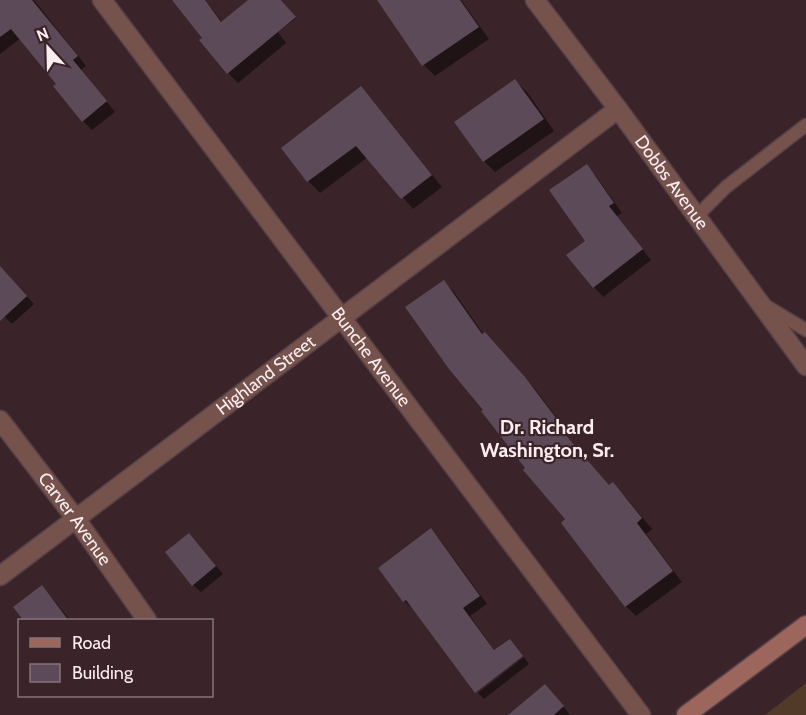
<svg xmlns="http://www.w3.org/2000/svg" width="806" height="715" font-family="Cabin,sans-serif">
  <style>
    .green { fill: #523a29 }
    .shadow { fill: #0007 }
    .building { fill: #5d4a58 }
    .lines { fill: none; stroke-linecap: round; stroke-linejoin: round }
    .lane-casing { stroke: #554046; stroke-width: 15 }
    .street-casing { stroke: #554046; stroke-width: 21 }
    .secondary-casing { stroke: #554046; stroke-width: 21 }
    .lane { stroke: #75524c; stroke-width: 12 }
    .street { stroke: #75524c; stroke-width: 18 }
    .secondary { stroke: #9d665d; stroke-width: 18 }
    .labels { text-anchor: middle; stroke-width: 4.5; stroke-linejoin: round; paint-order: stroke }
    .street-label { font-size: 18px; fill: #fbecef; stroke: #3a242a }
    .neighbourhood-label { font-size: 20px; font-weight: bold; fill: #fbecef; stroke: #3a242a }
  </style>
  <rect width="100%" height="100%" fill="#3a242a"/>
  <path class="green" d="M806 683V715H765Z"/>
  <path class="shadow" d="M0 0H34L86 66 81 70 115 112 92 130 83 121 58 84 21 38 0 54Z
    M174 0H205L223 23 250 0H281L296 18 278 32 286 43 238 83 228 73Z
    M378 0H461L489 39 435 76 424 65Z
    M515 81 527 92 554 131 495 172 484 161Z
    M372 100 442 187 413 209 368 157 320 193 308 181 283 148Z
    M586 166 596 176 622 213 617 216 651 260 603 297 594 287Z
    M0 268 34 304 12 324 0 312Z
    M444 282 454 292 484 335 495 344 535 389 568 433 565 435 610 486 613 484 623 494 652 529 646 534 682 582 636 616 626 606 568 519 485 410Z
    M431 530 438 537 487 604 470 616 495 651 510 641 522 655 476 691 413 607 412 608 404 601Z
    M196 542 223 574 201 592 193 585Z
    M42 587 53 599 70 620H25Z
    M524 657 529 664 484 699 478 693Z
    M552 693 570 715H511Z"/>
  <path class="building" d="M0 0H32L78 56 73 60 107 101 82 122 53 86 56 84 11 29 0 37Z
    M172 0H205L221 22 248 0H281L296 17 227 74 199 40 202 38Z
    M377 0H460L479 27 422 66Z
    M515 79 544 119 483 162 454 122Z
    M361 86 432 175 401 199 356 146 307 182 281 148Z
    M587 164 614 203 609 206 643 249 593 288 566 255 585 241 549 190Z
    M0 266 27 296 0 321Z
    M444 280 482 334 485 332 525 377 559 422 556 424 609 485 613 482 642 518 637 523 673 571 625 607 561 523 565 519 523 470 525 468 481 411 483 410 449 369 405 307Z
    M431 528 480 596 463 608 494 650 510 639 523 656 475 693 406 600 403 602 378 568Z
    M189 533 216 566 192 586 165 552Z
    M42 585 69 621H24L13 607Z
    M545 684 564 706 554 715H508Z"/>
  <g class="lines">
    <defs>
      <path id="lane" d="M696 217 726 187 806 125
        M766 306 806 330"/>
      <g id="street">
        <path id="s1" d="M102 0 641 715"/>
        <path id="s2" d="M535 0 618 109 806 366"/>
        <path id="s3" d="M0 420 76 519 147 620"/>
        <path id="s4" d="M0 576 618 109"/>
      </g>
      <path id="secondary" d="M686 715 806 625"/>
    </defs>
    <use href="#lane" class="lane-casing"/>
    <use href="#street" class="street-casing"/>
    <use href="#secondary" class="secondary-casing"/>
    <use href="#lane" class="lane"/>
    <use href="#street" class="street"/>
    <use href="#secondary" class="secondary"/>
  </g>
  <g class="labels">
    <g class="street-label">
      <text dy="6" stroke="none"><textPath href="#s2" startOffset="228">Dobbs Avenue</textPath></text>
      <text dy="6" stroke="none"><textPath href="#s1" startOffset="447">Bunche Avenue</textPath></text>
      <text dy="6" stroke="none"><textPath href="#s4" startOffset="333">Highland Street</textPath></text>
      <text dy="6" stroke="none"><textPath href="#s3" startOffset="124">Carver Avenue</textPath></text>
    </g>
    <g class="neighbourhood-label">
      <text x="547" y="434">Dr. Richard<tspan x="547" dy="23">Washington, Sr.</tspan></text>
    </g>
  </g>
  <rect x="18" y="619" width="195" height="78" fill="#3a242a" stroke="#877479" stroke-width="1.5"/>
  <rect x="30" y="638" width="30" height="9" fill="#9d665d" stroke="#877479" stroke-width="1.5"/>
  <text x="72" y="649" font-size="18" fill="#fbecef">Road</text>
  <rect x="30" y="664" width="30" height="18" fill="#5d4a58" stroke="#877479" stroke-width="1.5"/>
  <text x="72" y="679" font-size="18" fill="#fbecef">Building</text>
  <g transform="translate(48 48) rotate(338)" stroke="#3a242a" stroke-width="4.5" paint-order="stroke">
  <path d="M0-4.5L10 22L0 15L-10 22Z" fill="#fbecef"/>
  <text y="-9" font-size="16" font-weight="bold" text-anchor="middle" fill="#fbecef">N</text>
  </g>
</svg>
